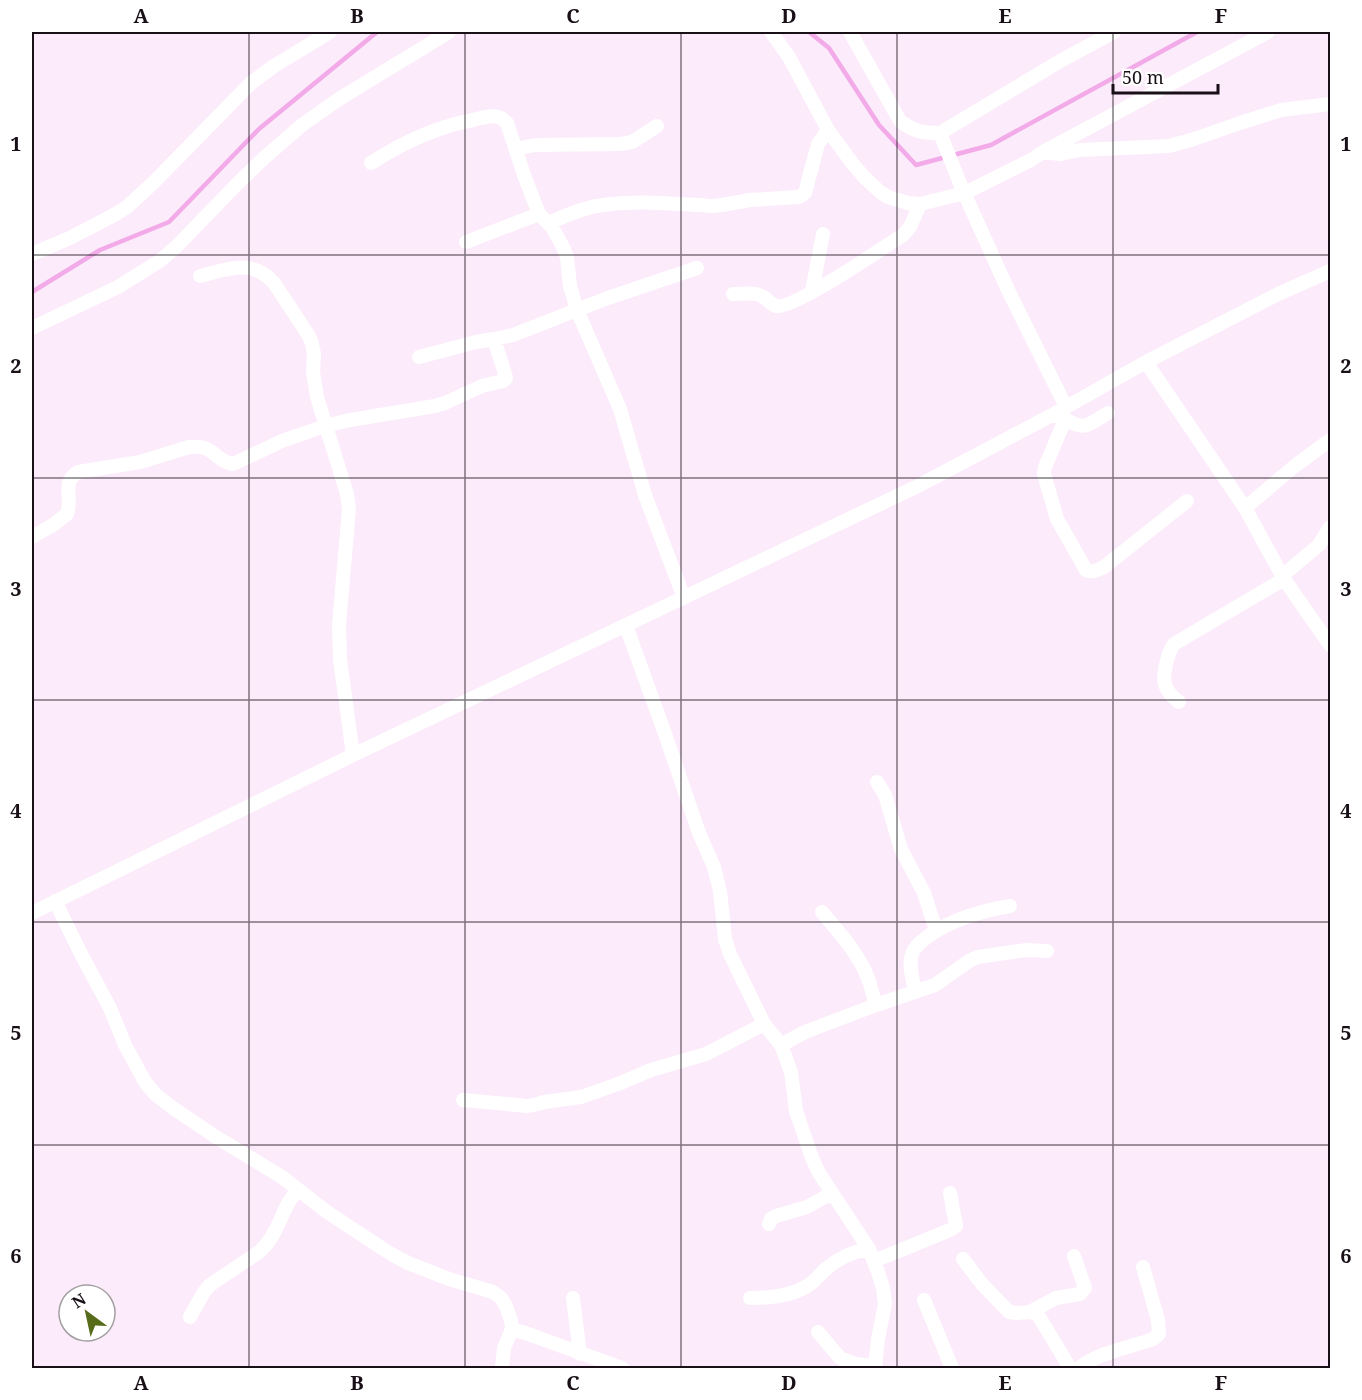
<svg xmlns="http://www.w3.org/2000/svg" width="1362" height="1400" font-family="'Noto Serif',serif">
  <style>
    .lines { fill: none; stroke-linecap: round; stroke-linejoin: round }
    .stream { stroke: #f2aae9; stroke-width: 4.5 }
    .street { stroke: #fff; stroke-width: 14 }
    .grid { fill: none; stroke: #180f17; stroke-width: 1.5; stroke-opacity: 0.55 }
    .neatline { fill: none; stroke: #180f17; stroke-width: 2 }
    .grid-label { font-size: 20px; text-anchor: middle; font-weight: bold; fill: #180f17 }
  </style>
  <rect width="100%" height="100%" fill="#fcebfa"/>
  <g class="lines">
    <path class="stream" d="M809 32 829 48 879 125 916 165 991 145 1197 32
      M32 292 100 250 169 222 259 129 377 32"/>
    <path class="street" d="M771 32 789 57 828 130 852 163 865 178 880 192 888 197 908 203 920 204 965 193 1031 160 1043 152 1060 154 1080 150 1169 146 1191 140 1240 123 1281 110 1330 104
      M850 32 900 121C915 132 923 133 940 133L1062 60 1114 32
      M940 133 961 186 1008 290 1066 407
      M515 149 535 145 621 144 632 142 657 126
      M1043 152 1268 32
      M371 163C402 143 435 127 473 120 485 117 498 112 507 123L524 175 539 214 552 227 563 247 567 257 570 286 577 310 620 409 645 495 684 598
      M549 223C564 216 580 209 597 206 635 199 674 204 712 206L722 205 750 200 799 197 805 193 818 144 828 130
      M466 242 539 214
      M32 254 70 238 114 215 127 207 154 182 251 83 274 66 330 32
      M200 276C228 269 252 258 274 283L309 336 312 344 314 354 313 372 317 397 347 494 349 509 339 625 340 659 353 755
      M812 291 823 234
      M733 294C744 294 755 291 765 298 768 300 772 305 776 306 793 310 884 247 903 235L910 227 920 204
      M32 328 118 287 161 260 177 246 237 184 264 158 302 125 339 99 449 32
      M419 357 476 342 494 339 513 335 605 299 697 268
      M1146 362 1245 508 1284 579 1330 645
      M1052 415 1063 418 1064 422 1045 467 1044 474 1057 519 1086 570C1093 573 1097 570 1104 567L1187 501
      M1063 418C1086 432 1087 425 1108 413
      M1245 508 1296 465 1330 440
      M32 537 53 525 67 514C73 498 61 482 78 472L140 462 189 447C215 444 214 461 233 464L282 441 325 426 350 420 435 406 445 403 482 386 503 381 506 378 505 374 494 339
      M1282 576 1319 545 1330 527
      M626 626 664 731 699 833 714 867 720 891 725 939 730 954 764 1024 781 1045 791 1072 796 1111 812 1158 819 1173 869 1249 878 1272 883 1288 885 1304 878 1339 875 1368
      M1179 702C1174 698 1168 693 1166 687 1161 678 1168 652 1174 644L1284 579
      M877 782 885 795 901 849 924 893 936 930
      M55 901 80 952 110 1008 125 1045 145 1082 156 1095 173 1108 216 1137 282 1177 327 1212 391 1254 408 1263 449 1279 493 1292 501 1298 506 1306 511 1320 512 1329 504 1348 502 1368
      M822 912C839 932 858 953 868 978 871 986 873 996 876 1005
      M32 913 353 755 918 486 1052 415 1146 362 1278 294 1330 271
      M915 991C913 980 908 965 912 954 914 947 921 942 927 937 952 919 980 911 1010 906
      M781 1045 805 1032 831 1022 876 1005 935 985 969 961 978 957 1026 950 1047 951
      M463 1100 528 1106 538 1104 544 1102 581 1097 618 1084 651 1070 706 1054 764 1024
      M769 1224 771 1219 776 1216 807 1207 832 1193
      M963 1259 982 1284 1009 1312 1017 1313 1030 1312 1038 1315 1070 1368
      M874 1261 950 1230 956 1226 950 1193
      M573 1298 580 1354
      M750 1298C770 1298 792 1296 809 1285 816 1280 820 1274 826 1269 837 1259 854 1251 869 1249
      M924 1300 952 1368
      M1030 1312 1056 1298 1080 1294 1085 1288 1074 1256
      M190 1317 204 1292 210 1285 259 1252C266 1246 272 1237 276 1229 283 1216 287 1199 299 1191
      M512 1329 531 1335 622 1368
      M818 1332 840 1358 855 1364 874 1366
      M1079 1368C1099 1352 1129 1348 1153 1339L1159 1334 1158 1320 1143 1267"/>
  </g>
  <path class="grid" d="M249 32V1368M465 32V1368M681 32V1368M897 32V1368M1113 32V1368M32 255H1330M32 478H1330M32 700H1330M32 922H1330M32 1145H1330"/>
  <rect width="1362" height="1400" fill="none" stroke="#ffffff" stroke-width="66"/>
  <g transform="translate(87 1313) rotate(327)"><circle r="28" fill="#ffffff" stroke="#a39fa2" stroke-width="1.5"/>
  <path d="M0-4.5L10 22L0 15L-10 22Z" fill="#566c1a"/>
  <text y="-9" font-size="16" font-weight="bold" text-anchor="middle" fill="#180f17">N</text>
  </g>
  <path d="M1113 84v9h105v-9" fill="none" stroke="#180f17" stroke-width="3"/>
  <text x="1122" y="84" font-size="18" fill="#180f17" stroke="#ffffff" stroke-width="4.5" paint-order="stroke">50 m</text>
  <rect x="33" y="33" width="1296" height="1334" class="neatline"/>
  <g class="grid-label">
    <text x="141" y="23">A</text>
    <text x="357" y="23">B</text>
    <text x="573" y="23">C</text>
    <text x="789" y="23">D</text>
    <text x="1005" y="23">E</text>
    <text x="1221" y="23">F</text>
    <text x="16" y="151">1</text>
    <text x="1346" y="151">1</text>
    <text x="16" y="373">2</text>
    <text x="1346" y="373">2</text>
    <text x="16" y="596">3</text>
    <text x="1346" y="596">3</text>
    <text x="16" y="818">4</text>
    <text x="1346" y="818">4</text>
    <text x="16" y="1040">5</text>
    <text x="1346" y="1040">5</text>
    <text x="16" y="1263">6</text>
    <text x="1346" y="1263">6</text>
    <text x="141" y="1390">A</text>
    <text x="357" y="1390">B</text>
    <text x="573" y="1390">C</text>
    <text x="789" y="1390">D</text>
    <text x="1005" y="1390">E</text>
    <text x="1221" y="1390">F</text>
  </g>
</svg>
